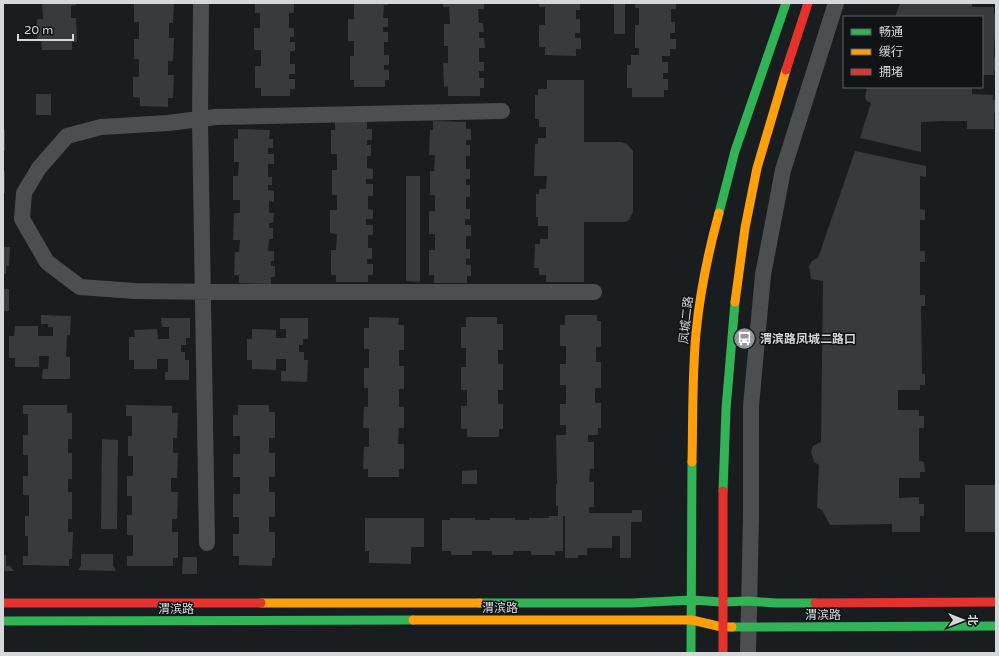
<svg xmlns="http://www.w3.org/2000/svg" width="999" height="656" font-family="'Varela Round','Noto Sans SC',sans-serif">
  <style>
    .building { fill: #383a3b }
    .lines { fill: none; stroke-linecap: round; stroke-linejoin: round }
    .street { stroke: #4d4e4f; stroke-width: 16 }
    .fast { stroke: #30b455; stroke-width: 9 }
    .slow { stroke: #ff9f0a; stroke-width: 9 }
    .jam { stroke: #e5322d; stroke-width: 9 }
    .labels { text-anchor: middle; stroke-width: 3; stroke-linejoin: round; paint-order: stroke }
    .street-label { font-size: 12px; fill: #d5d7da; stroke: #101417 }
    .poi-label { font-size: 12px; font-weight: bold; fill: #d5d7da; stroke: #101417; text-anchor: start }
  </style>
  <rect width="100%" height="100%" fill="#1a1d1f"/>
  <path class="building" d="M42 3H76V5L71 6V18H76L77 42H72V50H42L41 41H37V19H43Z
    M134 3H174L173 23H169V38H174L173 61H168V75H174L173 98H168V107L140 106V98L133 97V77H139V59H134V39H139V22H134Z
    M255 3 294 4V13H289V28H294V37H290V42H295V51H290V64H295V74H289V79H295V89H290V96H261V88H255V66H261V50H254V28H260V13H255Z
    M354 3H388V5H384L383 18H388V27H383V32H388V42H384V55H389V65H384V70H389V80H385V87H354V80H350V56H354V41H348V19H354Z
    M443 3H484V9H478L479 23H483L484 32H479V38H484L485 48H479V62H484V71H479V78H484V88H480V96H448V86L444 87 443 63H448V46H444V24H450L449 7H443Z
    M539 3H580V10H576V19H580V33H575V38H581V49H576V56L545 55V47H539V25H545V7H539Z
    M614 3H625V34H614Z
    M635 3H676V9H671V22H675V33H670V39H676V49H670V56H662V62H668V73H663V79H668V90H664V97H632V88H627V65H631V55H639V48H635V25H639V8H635Z
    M900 3H972V7H994V13H996L994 50V58H996V70H994V75H982V17H895Z
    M547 80H584V142H621L627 144 633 151V212L629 220 625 222H584V282H546V275H539V268H534L535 244H540V239H548V226H538V217H536V194H539V189H546L547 176H534L535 144H538V138H546V127H539V119H535V95H538V89H547Z
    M867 87H972V94L993 95V100H996V113H994V129H967V121H944L921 122V152L860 138 871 103 867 101 865 98Z
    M36 94H51V115H36Z
    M335 121H367V129H372V140H367V145H371V156H367V168L373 169V179H366V184H373V196H368V209L373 210V219H366V225H373V235H368V248H372V259H367V264H373V275H368V282H336V275H331V250H336L337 234 330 233V210H337V195H332V170H337V154H331V130H335Z
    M433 121 466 122V129H471V140H466V145H470V156H466V169H470V179H466V185H470V197H466V209H470V219H465V225H471V236H466V249H470V259L466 258V265H471V276H467V283H434V275H429V250H435V234H429V211H435V195H430V171H434L435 155H429L430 130H433Z
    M238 129 270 130 269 139H273V148H268V154H274V164H268V177H272V185H268V190L274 191V202L269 201V213H274L273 223H269V228H273V239H269L268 251H274V261H271V266H275V277H271V284L239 283V275H234L235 252H239L240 240H233L234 213H240V200H233V176H238L239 162H234V138L238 139Z
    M3 130H5V151H3Z
    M855 151 926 166V177L920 176V209L925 210V220H920V251H925V262H920V295H925V306H921L922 374H925V385H920V390H898V410H919V416H924V428H919V461L924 462 925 472H920V478H899V498L919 497V504H924V516H920V532H892V524L830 525 822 510 817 508 819 465 814 462 811 452 813 446 821 442 823 281 811 279 809 266 812 261 818 258Z
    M3 171H5V193H3Z
    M406 176H420V282L406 281Z
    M3 247H10L9 266H6V274H3Z
    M3 289H9V311H3Z
    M41 315 71 316 70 335H67L66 357H70V379H42L43 369H48L49 356H39V367H15V358H9V336H14L15 326H38V336H53V327H48V324H41Z
    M565 315H597V321H601V347H596V362H601V388H595V403H601V428H598V435H588V442H594V469H590L589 482H594V507H589V513H632V510H642V522H631V558H620V536H612V548H587V555H578V558H565V516H563V551H555V555H531V551H513V555H492V551H472V555H451V551H442V520H450V518H475V520H490V518H515V520H529V518H549V516H558V506H556V484H557L556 435H566V425H560V404H566V385H560V364H566V346H560V325H565Z
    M369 317 399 318 398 325H404V350H399V366H404V389H399V407H404V428H399L398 444H404V469H399V477H368V469H363L364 447H369V428H363L364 407H368V388H364V368H369V349H364V328H369Z
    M466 317H497V324H503V350H498V364H503V390H498V404H503V429H499V437H467V429H461V406H467V390H461V367H466V348H461V327H466Z
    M161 318H190V338H186V345H181V352H185V360H189V380H165V372H168V359H157V369H134V360H129V337H135L134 330 157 329 158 339H169V327H162Z
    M280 318H308V339H303V345H299V352H304V360H308L307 382 281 381V371H286V359H276V370L252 369V360H247V339H252V329L276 330V338H286V329H280Z
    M23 405H67V413H72V439H68V453H72V479H68V492H72V519H68V532H73L72 559H69V566L23 565V556H28V536H25V516H29V495H23V476H28V455H23V435H28V414H23Z
    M126 405 172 406V413H178L177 438H173V453H178L177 478H171V492H178L177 519H172V532H178V558H173V566H127V556H133V535H127V515H132V496H127V476H133V456H128V436H132V416H126Z
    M238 405H269V412H275V438H269V453H275V477H269V492H275V517H269V532H275V558H272V566L239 565V556H233V534H239V517H233V494H240V477H233V454H240V436H233V415H238Z
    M102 439 118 440 117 529H101Z
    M477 470V484H462V471Z
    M965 485H996V532H965Z
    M365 518H424V547H411V564L369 563V551H365Z
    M81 554H113V565L116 571 78 570 81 566Z
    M3 555H6V566H10L14 571H3Z
    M183 557H197V574H182Z"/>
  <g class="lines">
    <path class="street" d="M201 3 200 119 207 543
      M502 111 216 117 168 123 101 127 67 136 39 168 24 193 22 219 47 262 80 287 135 291 213 292H594
      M748 653 751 517V406L763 275 783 170 836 3"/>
    <path class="fast" d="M719 213 735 151 786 3
      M723 491 726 409 735 302
      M480 603H631L692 600 722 602 748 601 776 603H815
      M3 621 413 620
      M732 627 996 626
      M691 653 692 462"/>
    <path class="slow" d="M735 302 745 228 757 168 786 70
      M692 462C693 419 692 376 696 333 700 292 708 253 719 213
      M261 603H480
      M413 620H692L722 627H732"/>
    <path class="jam" d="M786 70 808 3
      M3 603H261
      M815 603 996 602
      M723 653V491"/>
  </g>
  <defs>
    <symbol id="bus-disc" viewBox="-11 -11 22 22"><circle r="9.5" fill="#949699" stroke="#101417"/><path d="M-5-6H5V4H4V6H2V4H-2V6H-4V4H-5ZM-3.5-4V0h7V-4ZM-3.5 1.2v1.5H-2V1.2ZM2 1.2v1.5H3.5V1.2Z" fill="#fff"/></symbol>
  </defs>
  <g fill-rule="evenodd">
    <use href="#bus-disc" x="732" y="326" width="25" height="25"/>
  </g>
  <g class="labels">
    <g class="street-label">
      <text transform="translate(686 320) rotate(-84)" y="4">凤城二路</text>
      <text x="500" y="612">渭滨路</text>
      <text x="176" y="613">渭滨路</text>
      <text x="823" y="619">渭滨路</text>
    </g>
    <g class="poi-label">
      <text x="760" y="343">渭滨路凤城二路口</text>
    </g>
  </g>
  <rect width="999" height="656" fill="none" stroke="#d5d7da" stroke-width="8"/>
  <rect x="843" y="16" width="140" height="72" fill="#101417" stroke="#5f6265"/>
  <rect x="851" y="29" width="20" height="6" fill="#30b455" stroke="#5f6265"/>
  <text x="879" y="36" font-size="12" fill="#d5d7da">畅通</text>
  <rect x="851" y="49" width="20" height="6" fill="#ff9f0a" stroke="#5f6265"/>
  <text x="879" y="56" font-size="12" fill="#d5d7da">缓行</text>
  <rect x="851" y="69" width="20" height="6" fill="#e5322d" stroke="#5f6265"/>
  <text x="879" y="76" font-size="12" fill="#d5d7da">拥堵</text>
  <g transform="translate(963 620) rotate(90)" stroke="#101417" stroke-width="3" paint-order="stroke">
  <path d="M0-3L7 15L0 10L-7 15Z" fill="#d5d7da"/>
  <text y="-6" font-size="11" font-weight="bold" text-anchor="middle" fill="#d5d7da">北</text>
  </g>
  <path d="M18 34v6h55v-6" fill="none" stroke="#d5d7da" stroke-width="2"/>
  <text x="24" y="34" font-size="12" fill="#d5d7da" stroke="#101417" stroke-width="3" paint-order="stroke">20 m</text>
</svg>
